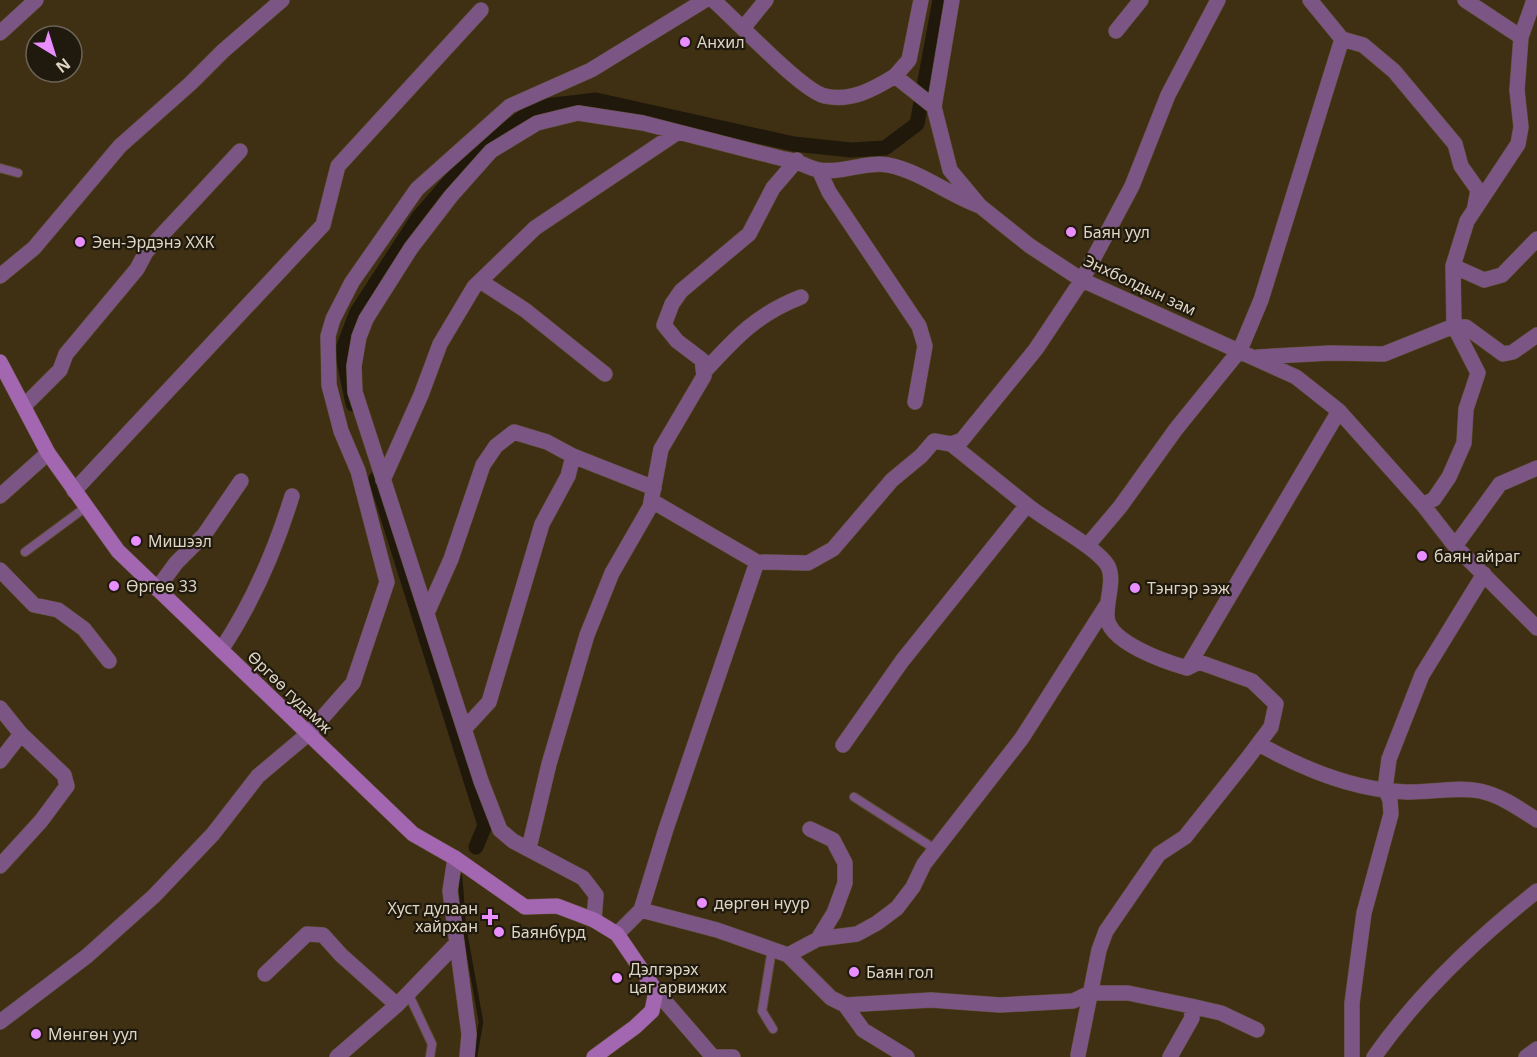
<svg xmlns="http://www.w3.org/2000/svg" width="1537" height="1057" font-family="'Noto Sans',sans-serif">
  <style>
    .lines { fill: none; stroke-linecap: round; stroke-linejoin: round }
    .stream { stroke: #1f180b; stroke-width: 4.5 }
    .canal { stroke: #1f180b; stroke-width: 15 }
    .lane-casing { stroke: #5c4e33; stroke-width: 10 }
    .street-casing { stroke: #5c4e33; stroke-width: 16 }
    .secondary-casing { stroke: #5c4e33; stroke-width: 16 }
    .lane { stroke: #7b5584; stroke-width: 8 }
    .street { stroke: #7b5584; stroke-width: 15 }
    .secondary { stroke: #a367b1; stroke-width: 15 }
    .poi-dot { fill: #e98efe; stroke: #20190d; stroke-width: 2 }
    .labels { text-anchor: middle; stroke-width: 4.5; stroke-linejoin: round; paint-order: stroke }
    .poi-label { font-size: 16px; fill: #ded5c4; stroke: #20190d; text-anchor: start }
    .street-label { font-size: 16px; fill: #ded5c4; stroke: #20190d }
  </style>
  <rect width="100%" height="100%" fill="#3f3013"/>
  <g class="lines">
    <path class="stream" d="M460 876 464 927 481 1022 475 1057"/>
    <path class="canal" d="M353 404 342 351 357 312 418 218 476 151 537 107 596 100 794 144 851 150 885 148 917 124 940 0
      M376 479 485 825 476 847"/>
    <defs>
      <path id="lane" d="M0 168 18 173
        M25 552 86 507
        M854 797 935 849
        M772 949 762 1011 773 1029
        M408 993 432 1044 430 1057"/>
      <path id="street" d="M713 0C735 19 803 92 825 96 851 102 874 89 895 76L934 107 950 170 980 206 1030 246 1082 280 1296 377 1339 411 1423 505 1455 546 1537 628
        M1310 0 1342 39 1363 45 1394 71 1455 144 1461 166 1478 190 1475 206
        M1465 0 1521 37
        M744 27 766 0
        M1116 31 1141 0
        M0 33 36 0
        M895 76 909 60 921 0
        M934 107 952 0
        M819 170 829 192 919 326 925 346 915 402
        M1453 266 1484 280 1502 275 1537 239
        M0 276 34 248 120 146 191 83 223 51 282 0
        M480 281 525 310 605 374
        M1258 357 1330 353 1384 354 1454 326 1466 327 1503 354 1513 352 1537 335
        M704 372C735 338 757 314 801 297
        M25 405 60 370 66 354 137 269 146 252 240 151
        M951 444 1027 505
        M573 456 654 488
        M383 480 421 395 440 344 474 287 535 228 678 132
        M74 491 323 225 338 166 481 10
        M0 496 48 453
        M652 501 757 562 808 563 833 549 892 480 921 456 934 441 951 444 962 440 1036 349 1082 280 1132 186 1168 95 1218 0
        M1423 505 1434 499 1449 477 1464 443 1466 409 1478 373 1454 326 1453 266 1467 221 1518 144 1521 127 1517 90 1521 37 1534 0
        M1087 546 1120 507 1176 429 1240 350 1261 300 1342 39
        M1455 546 1500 484 1537 468
        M0 570 34 605 58 610 84 629 109 661
        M157 589 176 563 204 535 241 481
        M427 613 451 559 483 465 496 446 514 432 547 442 573 456 568 476 542 524 489 702 466 727
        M221 650C253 602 275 551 292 496
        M1187 668 1339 411
        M0 708 21 734 0 761
        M1259 744C1303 769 1354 790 1406 792 1430 793 1456 786 1480 791 1500 795 1520 809 1537 820
        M843 745 902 661 1027 505C1046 521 1097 547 1108 566 1115 580 1106 601 1107 616 1107 642 1166 662 1187 668L1199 662 1252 681 1276 704 1271 727 1247 759 1185 837 1159 854 1106 931 1099 950 1078 1055
        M810 829 833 840 845 863V883L834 913 818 939
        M529 848 549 764 587 635 612 573 650 507 661 449 704 376 702 360 677 341 664 325 672 304 681 291 749 234 773 188 797 160
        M455 858 450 891 469 1034 467 1057
        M0 866 41 821 67 786 64 775 21 734
        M641 910 717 930 788 955 831 998 845 1005 863 1030 907 1057
        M594 920 596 895 583 878 513 841 500 830 481 781 355 392 354 366 359 337 366 319 411 248 451 196 491 151 537 123 578 113 643 123 784 159C798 160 807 168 819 170 841 174 866 161 888 165 920 171 949 195 980 206
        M617 934 641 910 666 829 757 562
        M788 955 818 939 857 934 877 923 897 908 913 887 924 864 1022 738 1106 606
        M265 974 307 934 323 935 341 955 397 1005
        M656 991 713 1057
        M845 1005 931 1000 1000 1005 1073 1001 1090 993H1128L1191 1006 1192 1018 1170 1057
        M1191 1006 1221 1013 1257 1030
        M0 1022 87 956 154 896 213 834 258 776 308 734 353 683 387 582 358 471 341 431 329 385 328 336 333 319 352 282 417 189 510 106 591 70 705 0
        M337 1057 397 1005 456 944
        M718 1057H733
        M1352 1057V1003L1364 913 1391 814 1390 800 1385 789 1389 759 1422 675 1484 574
        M1374 1057C1419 993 1476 939 1537 891
        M1526 1057 1537 1049"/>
      <path id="secondary" d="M0 362 48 453 118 551 413 834 455 858 525 907 557 906 594 920 617 934 656 991 652 1011 635 1027 594 1057"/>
    </defs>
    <use href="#lane" class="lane-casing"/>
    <use href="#street" class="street-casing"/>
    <use href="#secondary" class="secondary-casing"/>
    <use href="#lane" class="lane"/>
    <use href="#street" class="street"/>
    <use href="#secondary" class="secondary"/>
  </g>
  <g class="poi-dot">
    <circle cx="685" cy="42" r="6"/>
    <circle cx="1071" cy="232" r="6"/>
    <circle cx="80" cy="242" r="6"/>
    <circle cx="136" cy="541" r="6"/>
    <circle cx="1422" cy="556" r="6"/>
    <circle cx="114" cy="586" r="6"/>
    <circle cx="1135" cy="588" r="6"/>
    <circle cx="702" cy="903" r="6"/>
    <path d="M487 908h6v6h6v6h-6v6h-6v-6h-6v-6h6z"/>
    <circle cx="499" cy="932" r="6"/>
    <circle cx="854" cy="972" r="6"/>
    <circle cx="617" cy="978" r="6"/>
    <circle cx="36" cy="1034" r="6"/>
  </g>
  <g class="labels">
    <g class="poi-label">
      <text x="697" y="48">Анхил</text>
      <text x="1083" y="238">Баян уул</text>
      <text x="92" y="248">Эен-Эрдэнэ ХХК</text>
      <text x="148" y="547">Мишээл</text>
      <text x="1434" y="562">баян айраг</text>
      <text x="126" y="592">Өргөө 33</text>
      <text x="1147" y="594">Тэнгэр ээж</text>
      <text x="714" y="909">дөргөн нуур</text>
      <text x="478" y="914" text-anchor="end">Хуст дулаан<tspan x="478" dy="18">хайрхан</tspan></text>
      <text x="511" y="938">Баянбүрд</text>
      <text x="629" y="975">Дэлгэрэх<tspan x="629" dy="18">цаг арвижих</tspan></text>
      <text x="866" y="978">Баян гол</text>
      <text x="48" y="1040">Мөнгөн уул</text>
    </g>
    <g class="street-label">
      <text transform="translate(1140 285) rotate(25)" y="6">Энхболдын зам</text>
      <text transform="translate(290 692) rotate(44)" y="6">Өргөө гудамж</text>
    </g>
  </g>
  <g transform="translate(54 54) rotate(142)"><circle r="28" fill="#20190d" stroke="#6c6456" stroke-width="1.5"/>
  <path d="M0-4.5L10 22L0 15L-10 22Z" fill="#e98efe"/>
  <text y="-9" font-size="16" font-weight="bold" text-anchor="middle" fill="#ded5c4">N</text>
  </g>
</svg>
